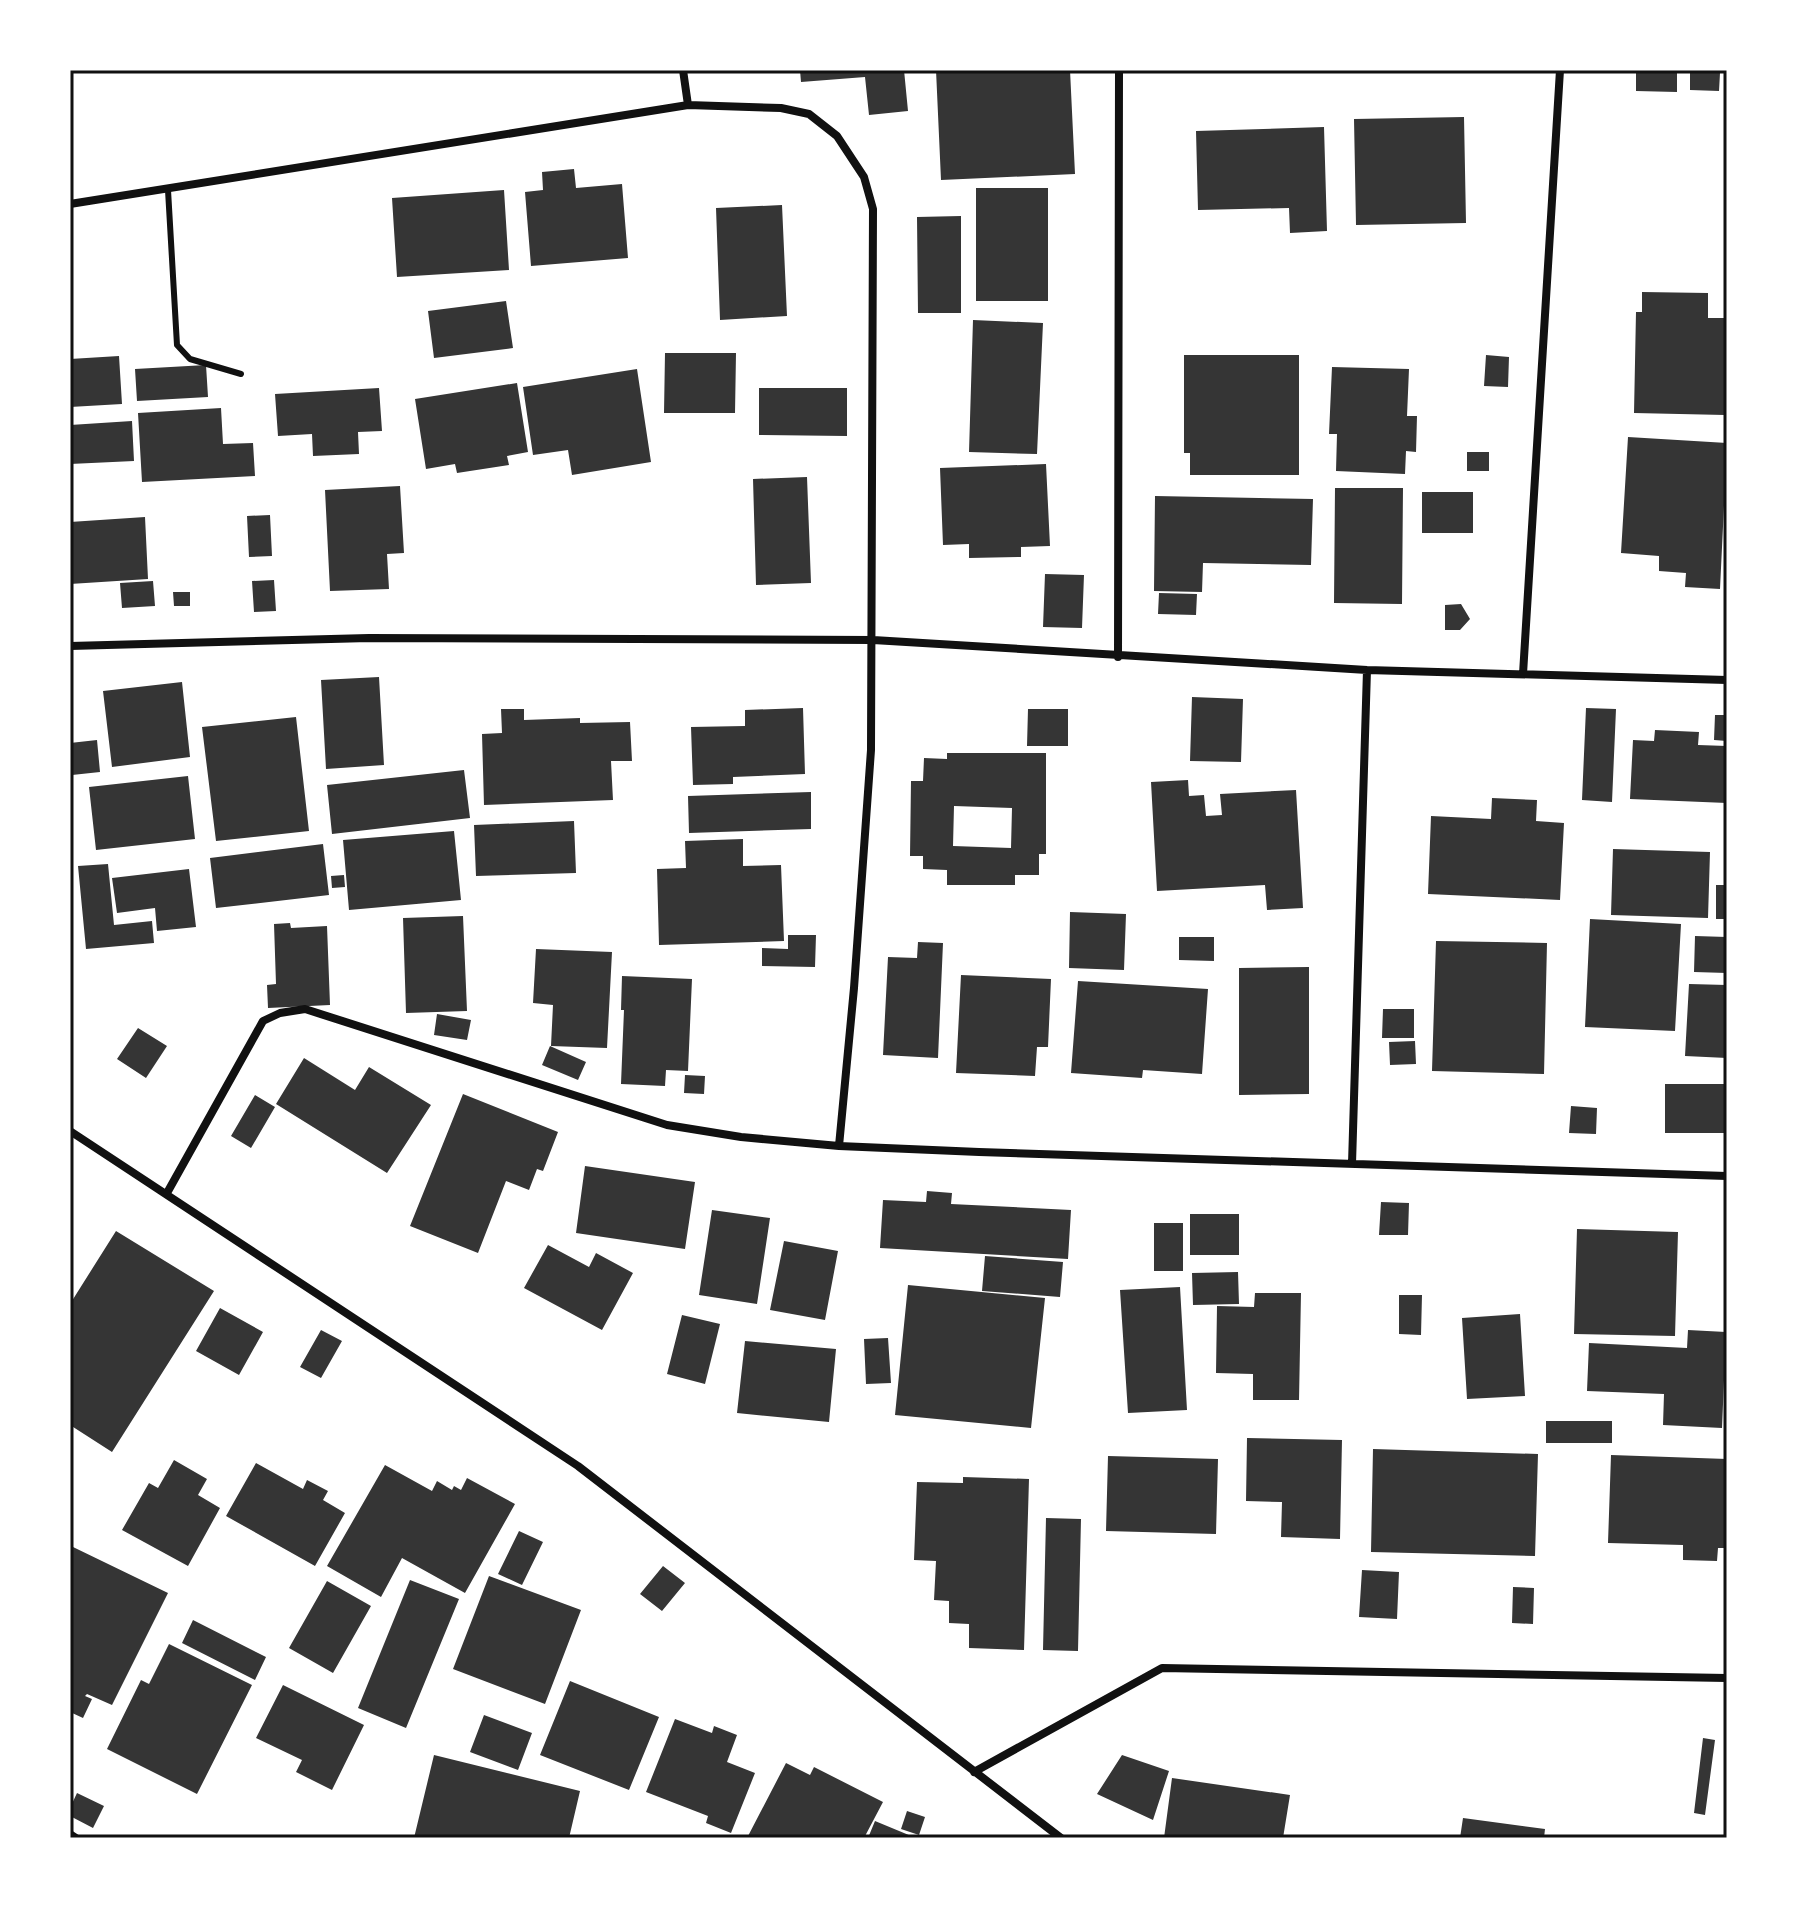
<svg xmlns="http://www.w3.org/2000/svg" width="1797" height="1908" font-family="Karla,sans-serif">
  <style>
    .building { fill: #353535; fill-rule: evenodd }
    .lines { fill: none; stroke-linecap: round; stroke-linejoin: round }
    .service { stroke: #111; stroke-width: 6 }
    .minor { stroke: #111; stroke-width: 8 }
    .neatline { fill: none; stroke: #111; stroke-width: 3 }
  </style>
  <rect width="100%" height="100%" fill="#fff"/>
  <path class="building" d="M800 70H904L908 111 869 115 865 77 801 82Z
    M936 70H1070L1075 174 941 180Z
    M1636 70H1677V92L1636 91Z
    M1690 70H1727V73H1720L1719 91 1690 90Z
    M1464 117 1466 223 1356 225 1354 119Z
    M1324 127 1327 231 1290 233 1289 208 1198 210 1196 131Z
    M574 169 576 188 622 184 628 258 531 266 525 192 543 190 542 172Z
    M976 188H1048V301H976Z
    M504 190 509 270 397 277 392 198Z
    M782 205 787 316 720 320 716 208Z
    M961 216V313H918L917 217Z
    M1642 292 1708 293V318H1726L1725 415 1634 413 1636 312H1642Z
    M506 301 513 348 434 358 428 311Z
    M973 320 1043 323 1037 454 969 452Z
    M665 353H736L735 413H664Z
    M1184 355H1299V475H1190V453H1184Z
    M1486 355 1509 357 1508 387 1484 386Z
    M119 356 122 404 70 407V359Z
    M206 365 208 397 137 401 135 369Z
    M1332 367 1409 369 1407 416H1417L1416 452 1406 451 1405 474 1336 471 1337 434H1329Z
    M637 369 651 462 572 475 568 450 533 455 523 387Z
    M517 383 528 452 507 456 509 465 457 473 455 464 426 469 415 399Z
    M379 388 382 431 358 432 359 454 313 456 312 434 278 436 275 394Z
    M759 388H847V436L759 435Z
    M221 408 223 444 253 443 255 476 142 482 138 413Z
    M132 421 134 461 70 464V425Z
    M1628 437 1727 443 1720 589 1685 587 1686 573 1659 571V556L1621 553Z
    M1467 452H1489V471H1467Z
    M1046 464 1050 546 1021 547V557L969 558V544L943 545 940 468Z
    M807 477 811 583 756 585 753 479Z
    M400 486 404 553 387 554 389 589 330 591 325 490Z
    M1335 488H1403L1402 604 1334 603Z
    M1422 492H1473V533H1422Z
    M1155 496 1313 499 1311 565 1203 563 1202 592 1154 591Z
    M270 515 272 556 249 557 247 516Z
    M145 517 148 579 70 584V522Z
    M1045 574 1084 575 1082 628 1043 627Z
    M274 580 276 611 254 612 252 581Z
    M153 581 155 606 122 608 120 583Z
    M173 592H190V606H174Z
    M1159 593 1197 594 1196 615 1158 614Z
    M1461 604 1470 619 1460 630H1445V605Z
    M379 677 384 765 326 769 321 680Z
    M182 682 190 757 112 767 103 691Z
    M1192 697 1243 699 1241 762 1190 761Z
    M803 708 805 774 733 777V784L693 785 691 727 745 726V710Z
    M1586 708 1616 709 1612 802 1582 800Z
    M501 709H524V720L580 718V723L630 722 632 761H611L613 800 484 805 482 734 502 733Z
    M1028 709H1068V746H1027Z
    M1715 715H1727V741L1714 740Z
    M296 717 309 831 216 841 202 727Z
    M1655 730 1699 732 1698 745 1727 746V803L1630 799 1633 740 1654 741Z
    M97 740 100 772 72 775 70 743Z
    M947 753H1046V854H1039V875H1015V885H947V870L923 869V856H910L911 781H923L924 758 947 759ZM954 806 1012 808 1011 848 953 846Z
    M464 770 470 818 332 834 327 785Z
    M188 776 195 839 96 850 89 787Z
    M1188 780 1189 796 1204 795 1206 816 1222 815 1220 794 1296 790 1303 908 1267 910 1265 885 1157 891 1151 782Z
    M811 792V829L689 833 688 796Z
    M1492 798 1537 800 1536 821 1564 823 1560 900 1428 894 1431 816 1491 819Z
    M574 821 576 873 476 876 474 825Z
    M454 831 461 900 349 910 343 840Z
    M743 839V866L781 865 784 941 659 945 657 869 686 868 685 841Z
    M323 844 329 895 216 908 210 858Z
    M1613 849 1710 852 1708 918 1611 915Z
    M108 864 114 925 152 921 154 943 86 949 78 866Z
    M189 869 196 927 157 931 155 908 117 913 112 878Z
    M344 875 345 887 332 888 331 876Z
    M1716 885H1727V919H1716Z
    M1070 912 1126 914 1124 970 1069 968Z
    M463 916 467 1011 406 1013 403 918Z
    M1590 919 1681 924 1675 1031 1585 1027Z
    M290 923 291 928 327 926 330 1005 268 1008 267 985 276 984 274 924Z
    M788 935H816L815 967 762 966V948L788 949Z
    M1695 936 1727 937V973L1694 972Z
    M1179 937H1214V961L1179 960Z
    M1436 941 1547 943 1544 1074 1432 1071Z
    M918 942 943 943 938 1058 883 1055 888 957 917 958Z
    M536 949 612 952 607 1048 551 1046 553 1005 533 1003Z
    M1309 967V1094L1239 1095V968Z
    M961 975 1051 979 1048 1047H1037L1035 1076 956 1073Z
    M622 976 692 979 688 1071 666 1070 665 1086 621 1084 624 1010H621Z
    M1078 981 1208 989 1202 1074 1143 1070 1142 1078 1071 1073Z
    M1689 984 1727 985V1058L1685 1056Z
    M1383 1009H1414V1038H1382Z
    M437 1014 471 1020 467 1040 434 1035Z
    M138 1028 167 1046 146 1078 117 1059Z
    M1415 1041 1416 1064 1390 1065 1389 1042Z
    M550 1046 586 1062 578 1080 542 1065Z
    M304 1058 355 1090 369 1067 431 1105 387 1173 276 1104Z
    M685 1075 705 1076 704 1094 684 1093Z
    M1665 1084H1727V1133H1665Z
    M463 1094 558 1132 543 1171 537 1169 529 1190 506 1181 478 1253 410 1226Z
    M255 1095 275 1107 251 1148 231 1136Z
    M1571 1106 1597 1108 1596 1134 1569 1133Z
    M585 1166 695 1182 685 1249 576 1233Z
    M927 1191 952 1193 951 1204 1071 1210 1068 1259 880 1248 883 1200 926 1202Z
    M1381 1202 1409 1203 1408 1235H1379Z
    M712 1210 770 1218 757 1304 699 1295Z
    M1190 1214H1239V1255H1190Z
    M1154 1223H1183V1271H1154Z
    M1577 1229 1678 1232 1675 1336 1574 1334Z
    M116 1231 214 1291 112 1452 70 1425V1304Z
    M784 1241 838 1251 825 1320 770 1310Z
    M548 1245 589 1267 596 1253 633 1273 602 1330 524 1288Z
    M985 1256 1063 1262 1060 1297 982 1291Z
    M1238 1272 1239 1304 1193 1305 1192 1273Z
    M908 1285 1045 1298 1031 1428 895 1415Z
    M1180 1287 1187 1410 1128 1413 1120 1290Z
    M1255 1293H1301L1299 1400H1253V1374L1216 1373 1217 1306 1254 1307Z
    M1399 1295H1422L1421 1335 1399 1334Z
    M220 1308 263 1332 239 1375 196 1351Z
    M1520 1314 1525 1396 1467 1399 1462 1318Z
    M682 1315 720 1324 705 1384 667 1374Z
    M321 1330 342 1341 321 1378 300 1367Z
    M1688 1330 1726 1332 1722 1428 1663 1425 1664 1394 1587 1391 1589 1343 1687 1348Z
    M888 1338 891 1383 866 1384 864 1339Z
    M745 1341 836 1349 829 1422 737 1413Z
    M1546 1421H1612V1443H1546Z
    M1247 1438 1342 1440 1340 1539 1281 1537 1282 1502 1246 1501Z
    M1373 1449 1538 1454 1535 1556 1371 1552Z
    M1611 1455 1727 1459V1548H1718L1717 1561 1683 1560V1545L1608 1543Z
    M1108 1456 1218 1459 1216 1534 1106 1531Z
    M174 1460 207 1479 198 1495 220 1508 188 1566 122 1530 149 1483 158 1488Z
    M256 1463 303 1489 307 1480 328 1491 323 1500 345 1513 315 1566 226 1516Z
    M385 1465 432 1491 437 1481 452 1490 454 1486 461 1490 467 1478 515 1504 465 1593 402 1558 381 1597 327 1566Z
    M963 1477 1029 1479 1024 1650 969 1648V1624L949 1623V1601L934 1600 936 1561 914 1560 917 1482 963 1483Z
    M1046 1518 1081 1519 1078 1651 1043 1650Z
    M519 1531 543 1542 522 1585 498 1574Z
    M73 1547 168 1593 112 1705 87 1694 85 1696 92 1699 83 1718 70 1712V1553Z
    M663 1566 685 1583 662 1611 640 1594Z
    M1362 1570 1399 1572 1397 1619 1359 1617Z
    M489 1576 581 1610 545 1704 453 1669Z
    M410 1580 459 1599 406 1728 358 1708Z
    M327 1581 371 1606 333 1673 289 1648Z
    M1513 1587 1534 1588 1533 1624 1512 1623Z
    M193 1620 266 1657 255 1680 182 1643Z
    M169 1644 252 1685 197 1794 107 1749 141 1680 149 1684Z
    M570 1681 659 1717 629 1790 540 1755Z
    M283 1685 364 1725 332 1790 296 1772 302 1760 256 1738Z
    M484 1715 532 1733 518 1770 470 1752Z
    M675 1719 712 1733 714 1726 737 1735 727 1762 755 1773 731 1833 706 1823 708 1816 646 1792Z
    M1703 1738 1715 1740 1705 1815 1694 1813Z
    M434 1755 580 1791 569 1838H414Z
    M1122 1755 1169 1771 1153 1820 1097 1794Z
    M786 1763 810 1775 814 1767 883 1802 864 1838H747Z
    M1172 1778 1290 1795 1283 1838H1164Z
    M77 1793 104 1806 93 1828 70 1816V1808Z
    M907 1811 925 1817 919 1835 901 1829Z
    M1463 1818 1545 1829 1544 1838H1460Z
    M875 1821 916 1838H868Z"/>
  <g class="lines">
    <path class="service" d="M168 190 177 345 190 359 241 374"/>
    <path class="minor" d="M683 70 688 105
      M70 204 688 105 781 108 809 114 837 136 864 177 873 209 871 750 854 988 839 1146
      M70 646 369 638 873 640 1367 670 1727 680
      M1118 657 1119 70
      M1523 674 1560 70
      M70 1131 578 1466 1061 1838
      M1352 1164 1367 670
      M167 1193 263 1021 280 1013 305 1009 667 1125 741 1137 839 1146 979 1152 1727 1176
      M974 1772 1162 1668 1727 1678
      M70 1834 76 1838"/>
  </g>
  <rect width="1797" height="1908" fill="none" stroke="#ffffff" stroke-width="144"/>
  <rect x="72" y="72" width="1653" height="1764" class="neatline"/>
</svg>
